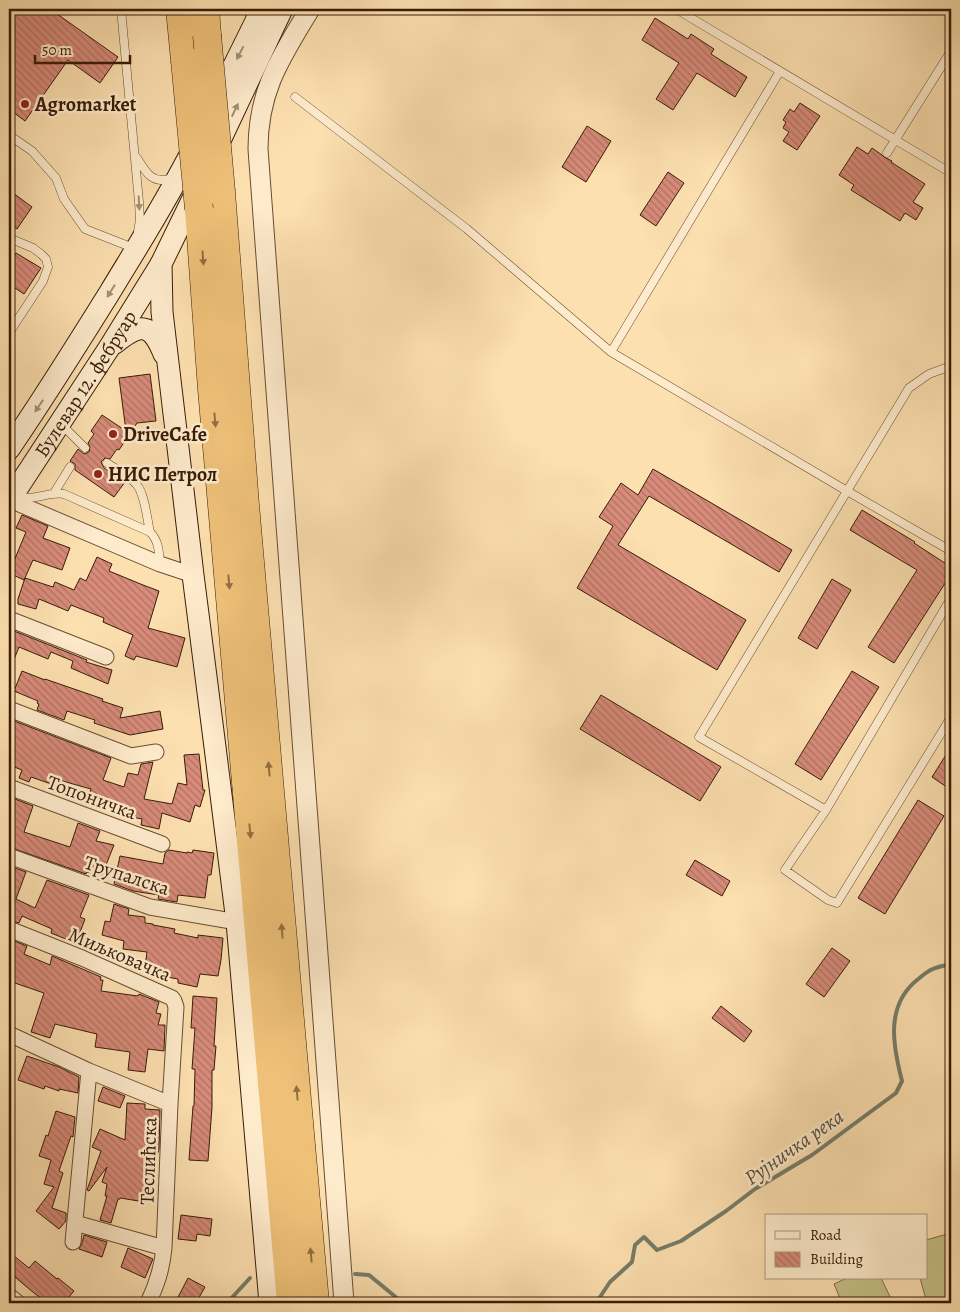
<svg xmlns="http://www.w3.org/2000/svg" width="960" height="1312" font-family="Alegreya,serif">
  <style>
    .green { fill: #c5c187; stroke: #7e6e47 }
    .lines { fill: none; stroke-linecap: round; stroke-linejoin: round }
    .stream { stroke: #757d6a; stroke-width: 4 }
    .building { fill: url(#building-back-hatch); stroke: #371c07 }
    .service-casing { stroke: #684d31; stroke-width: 9 }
    .minor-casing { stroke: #684d31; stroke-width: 17 }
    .tertiary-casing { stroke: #684d31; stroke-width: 21 }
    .secondary-casing { stroke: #371c07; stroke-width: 23 }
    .motorway-casing { stroke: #371c07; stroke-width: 29 }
    .service { stroke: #feebcc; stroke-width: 8 }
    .minor { stroke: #feebcc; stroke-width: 15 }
    .tertiary { stroke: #feebcc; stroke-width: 19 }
    .secondary { stroke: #feebcc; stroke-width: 21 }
    .motorway { stroke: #eec078; stroke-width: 28 }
    .motorway-bridge-casing { stroke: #371c07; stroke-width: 29; stroke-linecap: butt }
    .motorway-bridge { stroke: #eec078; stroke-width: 28 }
    .oneway { fill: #a48e73 }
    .oneway2 { fill: #926e40 }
    .poi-dot { fill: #8f2418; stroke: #feebcc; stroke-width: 2 }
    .labels { text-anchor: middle; stroke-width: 5; stroke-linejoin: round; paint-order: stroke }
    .poi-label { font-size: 20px; font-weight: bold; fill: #371c07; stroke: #feebcc; text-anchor: start }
    .street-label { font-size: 20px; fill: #371c07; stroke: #feebcc }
    .water-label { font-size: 21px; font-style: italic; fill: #564c39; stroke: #feebcc }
  </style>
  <defs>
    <pattern id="building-back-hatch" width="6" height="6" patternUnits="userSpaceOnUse" patternTransform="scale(1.25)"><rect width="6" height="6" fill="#d88b7a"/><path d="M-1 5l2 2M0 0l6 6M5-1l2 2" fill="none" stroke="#b07162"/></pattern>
  </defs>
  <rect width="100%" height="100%" fill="#fde0b0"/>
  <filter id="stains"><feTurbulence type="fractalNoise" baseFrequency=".004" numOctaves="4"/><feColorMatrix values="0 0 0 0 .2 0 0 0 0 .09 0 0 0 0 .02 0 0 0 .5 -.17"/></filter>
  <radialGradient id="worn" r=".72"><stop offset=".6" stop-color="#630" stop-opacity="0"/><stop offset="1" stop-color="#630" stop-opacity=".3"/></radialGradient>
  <path class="green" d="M951 1233V1303H927L920 1278H926V1240Z
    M847 1278H881L893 1303H842L834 1284Z"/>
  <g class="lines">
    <path class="stream" d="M355 1274 369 1275 403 1303
      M227 1303 250 1278
      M596 1303 610 1282 632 1262 635 1245 644 1237 657 1250 681 1241 726 1211 755 1189 812 1155 896 1093 902 1081C893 1046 885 1006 917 980 921 977 925 973 929 971 935 967 944 966 951 964"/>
  </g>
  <path class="building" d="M9 9H50L118 57 100 83 68 60 25 121 9 109Z
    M655 18 688 39 691 34 714 49 711 54 747 77 735 97 697 73 673 110 656 99 679 63 642 40Z
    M800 103 820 116 797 150 783 141 789 132 783 128 786 122 783 120 790 109 794 112Z
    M587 126 611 141 586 182 562 167Z
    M857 147 868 154 872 148 882 155 884 157 892 161 891 162 925 184 913 202 923 208 916 220 905 213 900 221 851 190 854 185 839 175Z
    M668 172 684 183 656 226 640 215Z
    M9 190 32 207 17 229 9 223Z
    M16 253 41 268 24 294 9 284V264Z
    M150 374 156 421 137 423 119 450 117 449 110 459 105 458 101 462 104 468 125 482 114 497 75 470V464L70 461 78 449 84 454 89 452 90 447 88 443 94 434 91 431 102 415 126 431 119 378Z
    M653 469 792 550 779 572 649 496 618 545 746 620 717 670 577 588 613 526 599 517 621 483 638 495Z
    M862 510 915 542 914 543 951 567V574L894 663 868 647 917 570 850 530Z
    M22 515 48 526 43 538 70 548 62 570 33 560 24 580 9 573 26 532 16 528Z
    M97 557 112 564 109 571 143 585 159 591 148 628 185 638 177 667 136 656 134 660 125 656 133 635 103 622 104 618 71 605 68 611 39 599 36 609 18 604V599L25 578 53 587 55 582 74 590 80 578 86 581Z
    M832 579 851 590 817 649 798 638Z
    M9 629 87 660 86 662 112 670 108 684 71 668 73 661 51 652 48 659 19 647 9 672Z
    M22 671 45 680V679L103 699 102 701 123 708 120 718 160 711 163 729 130 735 94 723 95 720 67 711 64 720 37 710 39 704 37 703 38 701 14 691Z
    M852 671 879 687 821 780 795 764Z
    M601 695 721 767 700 801 580 729Z
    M9 719 111 758 103 780 124 787 128 773 138 775 141 764 153 762 144 799 172 804 178 783 187 785 184 755 199 754 203 790H205L200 807 195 805 190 822 162 813 159 829 141 825 142 819 111 813 113 804 89 796 91 789 59 780 57 786 31 777 29 782 19 778 22 770 9 765Z
    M951 747V790L932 777Z
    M15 799 33 806 24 832 70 847 78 823 100 831 96 841 114 845 102 875 87 872 86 874 9 847V817Z
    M918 800 944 816 885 914 858 898Z
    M169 850 187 853V852L192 853 193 850 214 853 211 875H208L205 898 178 895 177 902 158 899 159 895 133 891 114 884 120 856 163 864 165 853Z
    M695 860 730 881 722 896 686 875Z
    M9 866 26 872 16 899 35 908 47 880 89 895 80 917 85 919 76 943 51 933 52 929 22 916 19 923 9 920Z
    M114 904 129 909 128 915 145 917V923L153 924V925L175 929 174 933 198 938V935L223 938 221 960 218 976 200 974 197 987 178 983V979L144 973 147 952 123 949 124 941 102 935 105 921 110 922Z
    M9 939 27 946 24 954 50 965 52 956 101 977 100 980H103L101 991 138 996 139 994 159 1002 156 1013 161 1014 158 1025H165L164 1051 148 1049 145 1072 128 1070 130 1052 95 1047 97 1034 55 1024 50 1038 31 1032 44 993 9 981Z
    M832 948 850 961 824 997 806 984Z
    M193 996 217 998 214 1046H216L214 1070H212V1107L208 1161 189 1160 193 1106H194L195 1069H192L195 1028H191Z
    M721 1006 752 1031 744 1042 712 1018Z
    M27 1056 59 1067 79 1077 78 1093 59 1089V1091L45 1086 44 1089 18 1080Z
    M103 1087 125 1096 120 1108 98 1101Z
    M127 1103 145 1104V1109L160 1110 159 1150 149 1173 145 1202 120 1198V1199H118L111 1223 100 1220 107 1196H105L107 1184 102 1182 107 1167 89 1191 87 1190 101 1151 92 1147 100 1129 125 1140Z
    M56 1111 75 1117 73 1137 71 1136 59 1171 63 1173 52 1208 66 1213V1221L59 1229 36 1211 54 1187 44 1184 51 1160 39 1156 46 1135 48 1136Z
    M181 1215 212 1219 210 1236 197 1234 196 1241 178 1239Z
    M84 1235 107 1242 102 1257 79 1249 82 1243Z
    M128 1248 153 1259 145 1278 121 1267Z
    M9 1252 29 1268 35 1261 57 1279 58 1278 74 1291 69 1297 77 1303H48L34 1293 9 1272Z
    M188 1278 205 1287 196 1303H175Z"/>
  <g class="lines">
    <defs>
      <path id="service" d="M121 9 139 202 140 220 138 231
        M676 9 951 173
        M295 97 467 229 611 352 847 491 951 551
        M9 135 32 151 56 178 64 199 85 229 136 249
        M887 153 951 51
        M137 158C146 173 153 185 172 178
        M9 238 33 248 41 254 46 259 48 267 43 281 9 333
        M611 352 780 71
        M951 366 929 374 909 388 699 737 826 810 951 598
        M61 424 85 448
        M107 463C116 469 131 477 137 485 145 495 147 519 150 532
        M54 493 70 467
        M15 495C32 503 48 491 64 494L150 532C159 541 159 552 160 564
        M826 810 785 870 828 900 837 903 951 717"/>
      <path id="minor" d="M10 500 160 564 193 575
        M9 619 106 657
        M9 709 131 756 156 752
        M9 787 162 844
        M9 856 150 907 237 922
        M9 929 82 958 172 998 174 1001 176 1007 170 1104
        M9 1034 89 1071 170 1104 164 1248C162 1269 157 1284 148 1303
        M75 1223 164 1248
        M73 1242 89 1071
        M9 1296 18 1303"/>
      <path id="tertiary" d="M310 9C281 57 258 90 258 149L344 1303"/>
      <g id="secondary">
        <path d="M213 108 255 23 261 9"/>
        <path d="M216 149 282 9"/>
        <path d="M198 188 161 264 162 312 193 575 215 747 237 922 270 1303"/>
        <path d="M115 343C140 323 151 322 164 354"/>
        <path d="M9 449C44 398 77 345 110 292 139 244 169 197 194 147"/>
        <path id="s1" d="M9 501 109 348 161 264"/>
      </g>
      <path id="motorway" d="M180 9 185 60
        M205 9 207 35
        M221 192C229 296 236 400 245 505 267 771 292 1037 315 1303
        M199 209 212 389 291 1303"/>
    </defs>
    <use href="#service" class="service-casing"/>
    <use href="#minor" class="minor-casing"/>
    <use href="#tertiary" class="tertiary-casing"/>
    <use href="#secondary" class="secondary-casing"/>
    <use href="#motorway" class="motorway-casing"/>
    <use href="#service" class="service"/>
    <use href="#minor" class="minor"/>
    <use href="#tertiary" class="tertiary"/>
    <use href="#secondary" class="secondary"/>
    <use href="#motorway" class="motorway"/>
    <defs>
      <path id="motorway-bridge" d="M207 35 221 192
        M185 60 199 209"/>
    </defs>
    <use href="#motorway-bridge" class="motorway-bridge-casing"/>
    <use href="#motorway-bridge" class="motorway-bridge"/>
  </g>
  <defs><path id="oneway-solid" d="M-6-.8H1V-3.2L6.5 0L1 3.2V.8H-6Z" transform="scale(1.25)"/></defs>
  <g class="oneway">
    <use href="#oneway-solid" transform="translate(240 53) rotate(117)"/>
    <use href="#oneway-solid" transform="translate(235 110) rotate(-65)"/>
    <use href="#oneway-solid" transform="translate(139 203) rotate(87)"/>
    <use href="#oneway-solid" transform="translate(111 291) rotate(122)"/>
    <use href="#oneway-solid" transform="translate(39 406) rotate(124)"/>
  </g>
  <g class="oneway2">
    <use href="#oneway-solid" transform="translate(203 258) rotate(86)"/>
    <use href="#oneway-solid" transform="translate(215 420) rotate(85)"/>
    <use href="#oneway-solid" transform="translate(229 582) rotate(85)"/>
    <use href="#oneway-solid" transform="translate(269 769) rotate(-95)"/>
    <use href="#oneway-solid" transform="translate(250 831) rotate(85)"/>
    <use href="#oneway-solid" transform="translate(282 931) rotate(-95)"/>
    <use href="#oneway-solid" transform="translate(297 1093) rotate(-95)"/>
    <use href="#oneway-solid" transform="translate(311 1255) rotate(-95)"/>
  </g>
  <g class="poi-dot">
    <circle cx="25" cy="104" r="5"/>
    <circle cx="113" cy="434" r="5"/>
    <circle cx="98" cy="474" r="5"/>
  </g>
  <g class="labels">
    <g class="poi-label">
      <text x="35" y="111">Agromarket</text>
      <text x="123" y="441">DriveCafe</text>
      <text x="108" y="481">НИС Петрол</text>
    </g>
    <g class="street-label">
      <text dy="7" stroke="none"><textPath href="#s1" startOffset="140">Булевар 12. фебруар</textPath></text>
      <text transform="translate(92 797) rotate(20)" y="7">Топоничка</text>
      <text transform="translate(127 875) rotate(18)" y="7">Трупалска</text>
      <text transform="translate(120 954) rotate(23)" y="7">Миљковачка</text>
      <text transform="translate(148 1161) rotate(-88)" y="7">Теслићска</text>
    </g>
    <g class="water-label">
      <text transform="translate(794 1147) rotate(-35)" y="7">Рујничка река</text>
    </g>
  </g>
  <rect width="960" height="1312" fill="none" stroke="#fde0b0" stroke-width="30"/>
  <rect x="10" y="10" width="940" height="1292" fill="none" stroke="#371c07" stroke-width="2.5"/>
  <rect x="15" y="15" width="930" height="1282" fill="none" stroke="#371c07"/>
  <rect x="765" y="1214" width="162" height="65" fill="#feebcc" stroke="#ae987d"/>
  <rect x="775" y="1231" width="25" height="8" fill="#feebcc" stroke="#ae987d"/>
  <text x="810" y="1240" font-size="15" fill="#371c07">Road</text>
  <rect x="775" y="1252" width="25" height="15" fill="url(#building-back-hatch)" stroke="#ae987d"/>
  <text x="810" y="1264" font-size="15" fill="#371c07">Building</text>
  <path d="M35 55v8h95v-8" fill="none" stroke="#371c07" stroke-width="2.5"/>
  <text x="42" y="55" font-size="15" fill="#371c07" stroke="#feebcc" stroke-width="4" paint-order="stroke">50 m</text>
  <rect width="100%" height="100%" filter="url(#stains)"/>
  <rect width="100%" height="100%" fill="url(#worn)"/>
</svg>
